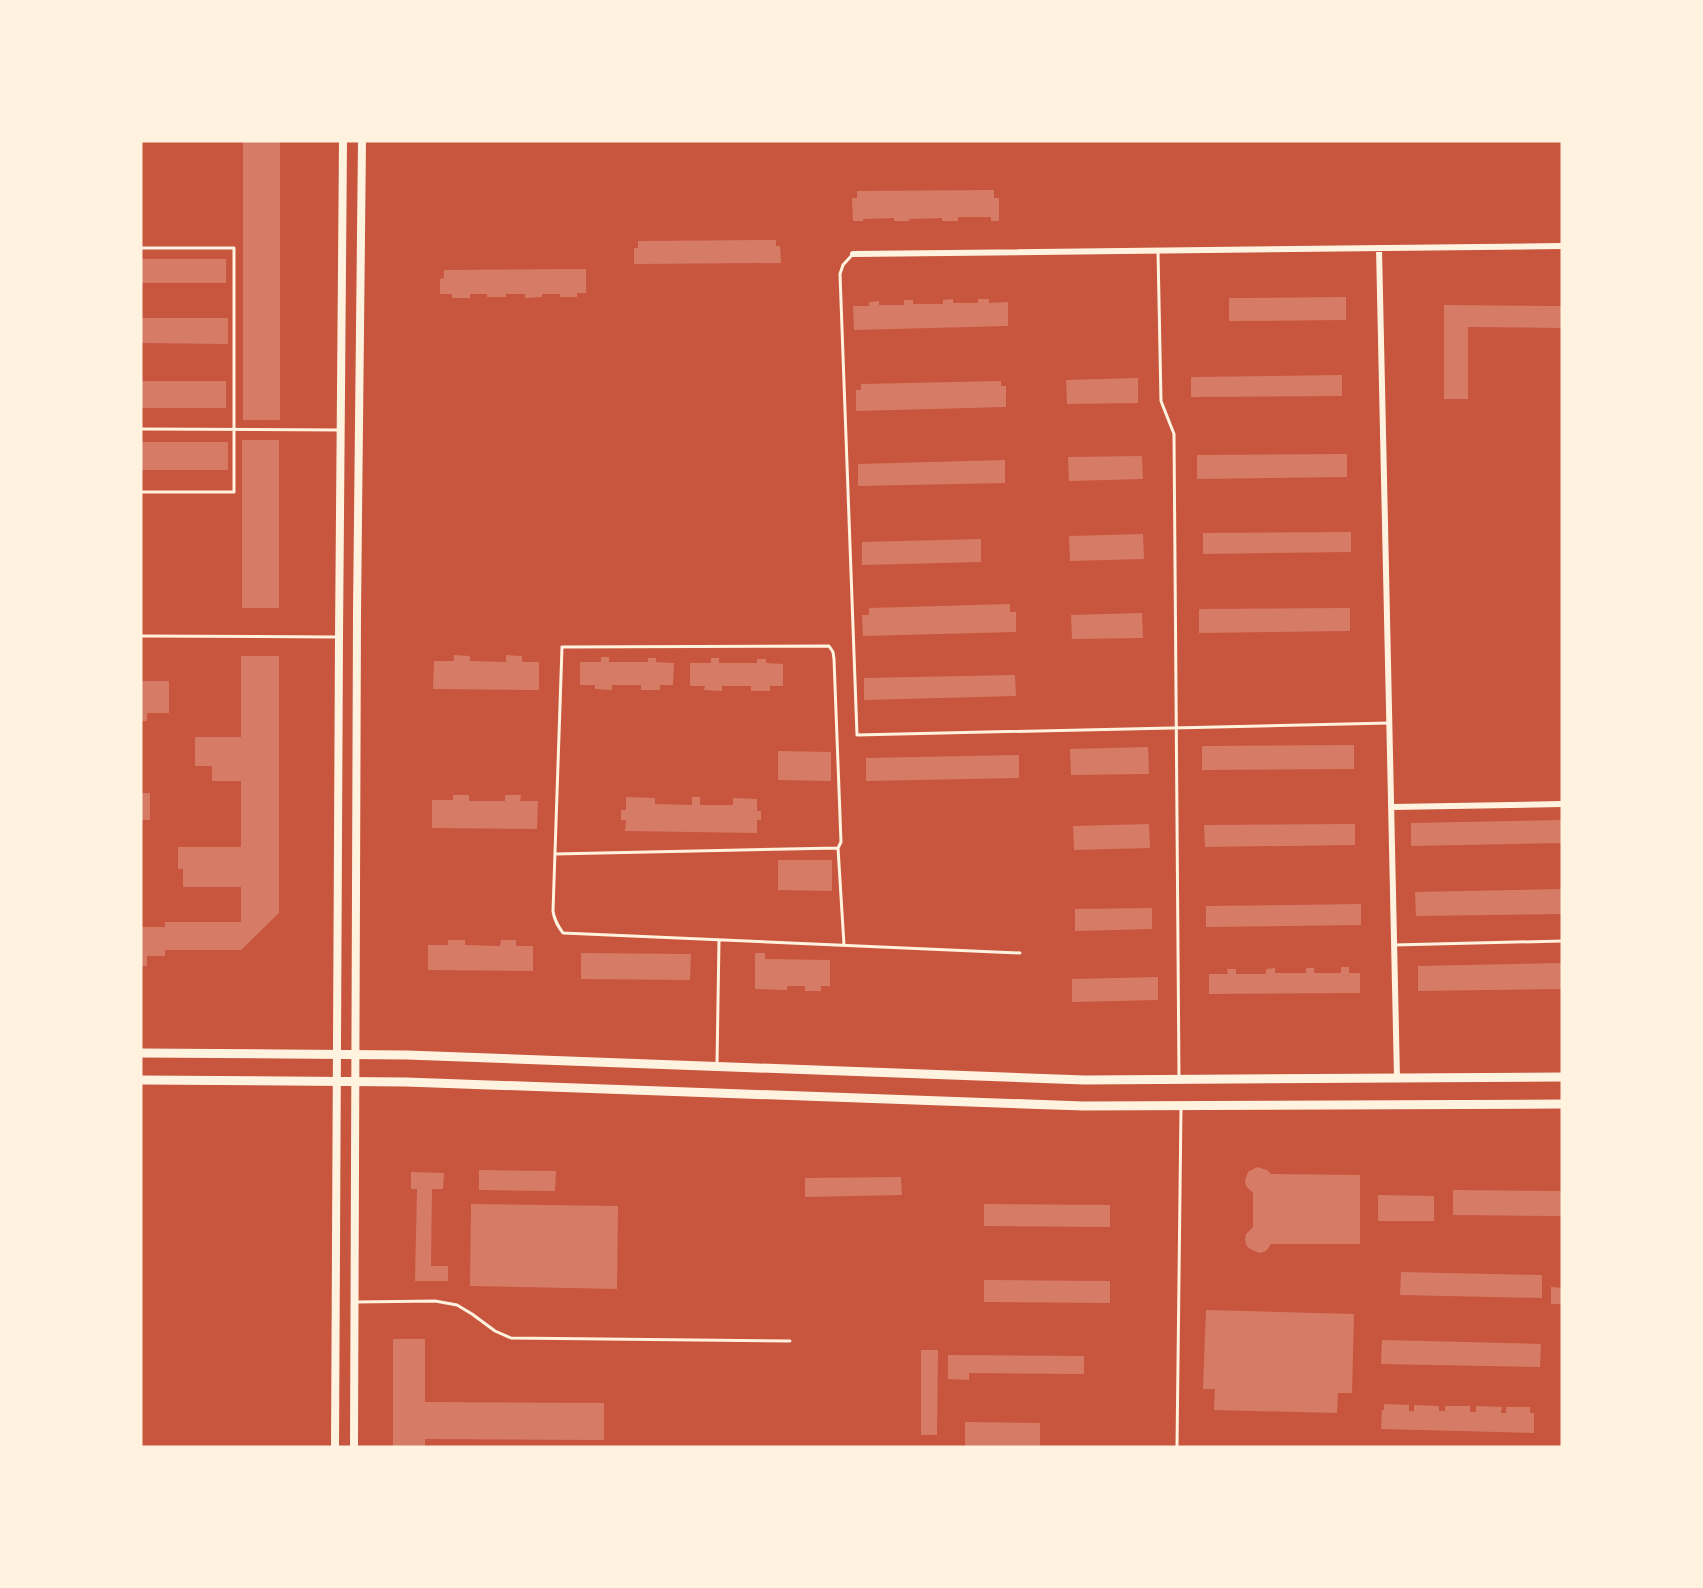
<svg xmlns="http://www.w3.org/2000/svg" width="1703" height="1588" font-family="Rubik,sans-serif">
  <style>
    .building { fill: #d67c66 }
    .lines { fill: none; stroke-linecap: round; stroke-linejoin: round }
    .service { stroke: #fff3e0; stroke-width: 3 }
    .minor { stroke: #fff3e0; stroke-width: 6 }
    .tertiary { stroke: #fff3e0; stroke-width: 8 }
    .secondary { stroke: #fff3e0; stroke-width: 9 }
  </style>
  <rect width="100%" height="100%" fill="#c8553d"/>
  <path class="building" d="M243 141H280V420H243Z
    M994 190V198H999V221H991V217H958V221H942V218L909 219V221H894V218L863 219V221H853L852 198H857V191Z
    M776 240V246H780L781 263 634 264V248H638V241Z
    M141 259H226V283H141Z
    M586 269V293H577V297H560V294H542V297L525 298V294H506V297H487V294H470V298H452V294H440V279L444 278V270Z
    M1346 297V320L1229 321V298Z
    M953 299V303H978V299H989V303L1008 302V326L854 330 853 306H869V302L879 301V305H904V300H913V304H943V300Z
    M1444 305 1562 306V328L1468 327V399H1444Z
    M141 318H228V344L141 343Z
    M1342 375V396L1191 397V377Z
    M1138 378V403L1067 404 1066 380Z
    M141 381H226V408H141Z
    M1001 381V386H1006V407L856 411V390H861V384Z
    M242 440H279V608H242Z
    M141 442H228V470H141Z
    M1347 454V477L1197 479V455Z
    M1142 456 1143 479 1069 481 1068 457Z
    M1005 460V483L858 486V464Z
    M1351 532V552L1203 554V533Z
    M1143 534 1144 559 1070 561 1069 536Z
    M981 539V562L862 565V542Z
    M1010 604V612H1016V632L863 636 862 615H869V608Z
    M1350 608V631L1199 633V609Z
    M1142 613 1143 638 1072 639 1071 615Z
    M454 655 470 656V661L506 662V655L522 656V662H539V690L433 689 434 661H454Z
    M241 656H279V913L241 950H165V956H147V966H141V927H165V922H241V887H183V869H178V847H241V781H212V766H195V737H241Z
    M601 657H609V662H648V658H656V662L674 663 673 685H660V690H641V685H612V690L595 689V685H580V662H601Z
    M711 658H719V663H757V659H766V663L783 664V686H770V691H751V686H722V691L704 690 705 686H690V663H711Z
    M1015 675 1016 696 864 700V678Z
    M141 681H169V713H147V721H141Z
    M1354 745V769L1202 770V746Z
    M1148 747 1149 774 1071 775 1070 749Z
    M778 751 831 752V781L778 780Z
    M1019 755V778L866 781V758Z
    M141 793H150V820H141Z
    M453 795H469V801H505V795H521L520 801H538L537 829 432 828V800H453Z
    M626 797 655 798V804L692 805V797H700V805H733V798L757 799V811H761V820H757V833L625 831 626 820H621V810H626Z
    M1562 820V843L1411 846V823Z
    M1149 824 1150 848 1074 850 1073 826Z
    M1355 824V845L1205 847 1204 825Z
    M778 860H832V891L778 890Z
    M1562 889V914L1416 916 1415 892Z
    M1361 904V925L1206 927V906Z
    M1152 908V929L1075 931V909Z
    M448 940H465V945L500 946 501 940H516V946H533V971L428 970V945H448Z
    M581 953 691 954 690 980 581 979Z
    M755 953H765V959L830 960V986H821V991H805V986H787V990L755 989Z
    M1562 963V989L1418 991V966Z
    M1341 967H1349V973H1360V993L1209 994V974H1228L1227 969H1236V974H1266V969L1275 968V973H1306V968H1314V973H1341Z
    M1158 977V1000L1072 1002V979Z
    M1257 1167 1267 1170 1271 1174 1360 1175V1244H1271L1266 1251 1260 1253 1250 1249 1246 1245 1245 1239 1246 1234 1253 1227V1193L1246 1186 1245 1181 1248 1172Z
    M479 1170 556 1171 555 1191 479 1190Z
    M411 1172 444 1173 443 1189H432L431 1266H448V1281H415L417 1189H411Z
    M901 1177 902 1195 805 1197V1178Z
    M1453 1190 1562 1191V1216L1453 1215Z
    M1378 1195 1434 1196V1221H1378Z
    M471 1204 618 1206 617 1289 470 1286Z
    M984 1204 1110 1205V1227L984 1226Z
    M1401 1272 1542 1275V1298L1400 1295Z
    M984 1280 1110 1281V1303L984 1302Z
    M1551 1287 1562 1288V1304H1551Z
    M1206 1310 1354 1314 1352 1393H1338L1337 1413 1214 1410 1215 1389H1203Z
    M393 1339H425V1402L604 1403V1440L425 1439V1447H393Z
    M1382 1340 1541 1344 1540 1367 1381 1364Z
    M921 1350H938L937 1435H921Z
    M948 1355 1084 1356V1374L969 1373V1380L948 1379Z
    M1384 1404 1409 1405V1411H1414V1405L1439 1406V1411H1445V1406H1470V1412H1476V1406L1502 1407 1501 1413H1506V1407H1530V1413H1534V1433L1381 1429 1382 1410H1384Z
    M965 1422 1040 1423V1447H965Z"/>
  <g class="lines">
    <path class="service" d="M141 248H234V492H141
      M1158 251 1161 401 1174 434 1179 1078
      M853 254 843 265 840 274 857 735 1389 723
      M141 429 340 430
      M141 636 337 637
      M838 848 844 945
      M555 854 838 848 841 842 834 659 833 652 829 646 562 647 553 911C554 920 558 926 563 933L1020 953
      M1394 945 1562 941
      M717 1064 719 940
      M356 1302 435 1301 457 1305 472 1314 495 1331 511 1338 790 1341
      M1177 1447 1181 1108"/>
    <path class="minor" d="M1379 248 1397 1078
      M853 254 1562 246
      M1392 807 1562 804"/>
    <path class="tertiary" d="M335 1447 339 638 343 141
      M354 1447 357 612 362 141"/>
    <path class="secondary" d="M141 1053 407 1055 1084 1080 1562 1077
      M141 1080 406 1082 1083 1106 1562 1104"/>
  </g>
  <rect width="1703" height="1588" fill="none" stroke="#fff3e0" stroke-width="285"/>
</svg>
